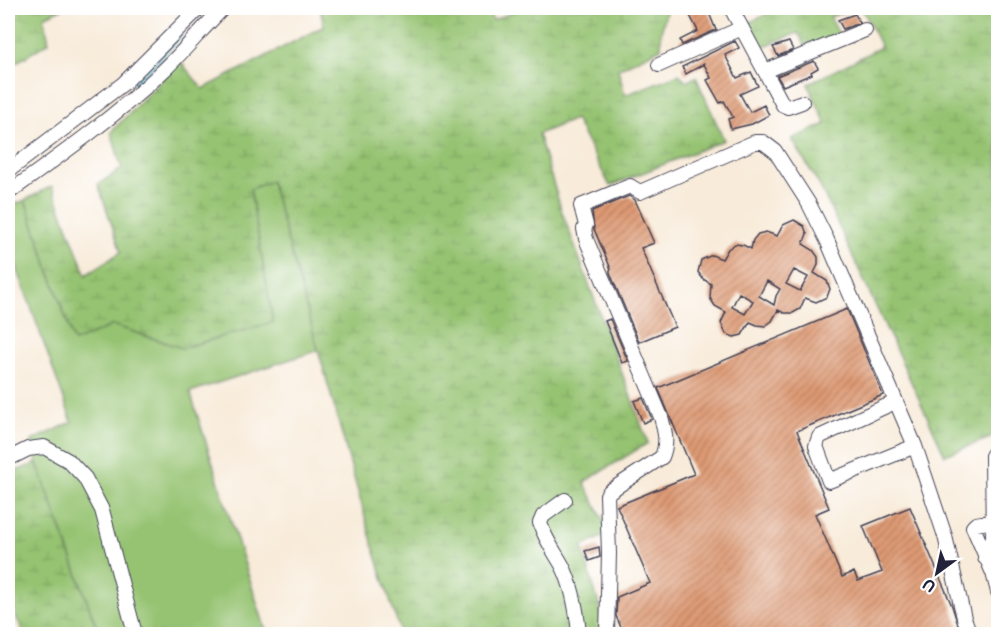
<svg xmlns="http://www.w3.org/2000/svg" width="1006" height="642" font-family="'Balsamiq Sans',sans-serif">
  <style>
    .grass { fill: #95c371; stroke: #5c7256; stroke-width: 1.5 }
    .wetland { fill: url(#wetland-marsh); stroke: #5c7256; stroke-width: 1.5 }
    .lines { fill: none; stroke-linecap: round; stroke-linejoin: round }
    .stream { stroke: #4db3cc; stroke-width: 3 }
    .building { fill: url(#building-hatch); fill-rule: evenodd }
    .minor-casing { stroke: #424053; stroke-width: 16 }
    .minor { stroke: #fff; stroke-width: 14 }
  </style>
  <defs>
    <pattern id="wetland-marsh" width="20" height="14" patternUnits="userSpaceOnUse" patternTransform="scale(1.5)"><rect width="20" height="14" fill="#95c371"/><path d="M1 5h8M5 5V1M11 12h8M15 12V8" fill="none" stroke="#80a763"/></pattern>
    <pattern id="building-hatch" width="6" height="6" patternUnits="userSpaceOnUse" patternTransform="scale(1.5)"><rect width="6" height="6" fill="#de9a73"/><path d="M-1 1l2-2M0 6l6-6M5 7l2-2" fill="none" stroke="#b47d60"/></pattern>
  </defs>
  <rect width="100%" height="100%" fill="#fff"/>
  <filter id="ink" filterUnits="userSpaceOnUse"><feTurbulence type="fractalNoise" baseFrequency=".0167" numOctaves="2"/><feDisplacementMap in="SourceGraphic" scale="12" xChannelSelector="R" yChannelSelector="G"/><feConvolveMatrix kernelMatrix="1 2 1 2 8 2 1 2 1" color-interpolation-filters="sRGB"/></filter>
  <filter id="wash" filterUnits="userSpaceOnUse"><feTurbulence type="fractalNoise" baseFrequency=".008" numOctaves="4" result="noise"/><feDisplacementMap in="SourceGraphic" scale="24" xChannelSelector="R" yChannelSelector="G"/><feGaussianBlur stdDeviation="1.35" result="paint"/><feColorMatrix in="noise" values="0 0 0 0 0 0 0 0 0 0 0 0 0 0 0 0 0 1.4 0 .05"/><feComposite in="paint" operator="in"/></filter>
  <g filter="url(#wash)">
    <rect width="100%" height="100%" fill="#f8ebd9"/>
    <path class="grass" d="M271 181 319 350 190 392 267 634H99L37 463 32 441 72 422 8 243V207L25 200 74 342 113 325 182 348 273 322 250 189Z"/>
    <path class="wetland" d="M8 8H63L44 17 49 42 8 68Z
      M320 8H486L493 20 523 8H613L616 9 621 8H667L661 33V48L618 69 625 95 679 74 687 81 696 77 724 140 610 186 575 119 538 134 562 212 648 443 584 482 610 533 582 547 603 619 601 634H401L374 549 271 181 250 189 273 322 182 348 113 325 74 342 25 200 52 186 86 275 121 252 98 184 122 169 111 132 180 61 203 89 324 26Z
      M779 8H857L830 17 840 36 807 49 798 33 759 48 748 23Z
      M862 8H998V435L945 455 821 188 792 139 826 124 808 84 881 47Z
      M37 463 99 634H24L8 599V474Z"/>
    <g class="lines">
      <path class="stream" d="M133 83 151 68 181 35"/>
    </g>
    <g id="blocks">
      <path class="building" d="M686 8H707L716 30 682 45 680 40 698 31Z
        M855 14 860 23 843 29 838 20Z
        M735 41 739 48 725 55 737 78 751 72 758 86 740 94 750 112 764 105 769 115 752 124 731 129 728 119 733 117 724 101 720 103 707 80 711 78 704 64 686 74 682 67Z
        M789 42 793 50 778 56 773 47Z
        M814 61 818 68 811 72 812 74 783 86 777 76Z
        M629 196 635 200 654 243 641 248 675 327 639 342 610 273V270L611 269 594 229 592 211Z
        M794 220 804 226 807 234 803 244 813 250 818 257V265L814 273 827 281 830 289 827 297 816 302 805 298 800 309 793 313H784L778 310 772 321 765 326 757 325 750 322 742 335 734 337 726 334 721 323 726 312 715 306 710 298 711 284 703 279 698 272 701 260 712 255 722 259 728 249 735 244 743 245 751 249 753 240 758 234 766 232 777 236 783 225ZM794 270 808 277 800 291 786 284ZM767 281 780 289 776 296 774 305 759 296ZM739 293 753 301 745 314 732 307Z
        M847 309 883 395 797 431 829 508 815 514 842 577 854 572 858 581 882 572 863 526 910 507 952 606 961 634H697L695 630 684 634H624L616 616 617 597 650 583 617 506 694 474 658 388Z
        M610 319 628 361 622 363 605 321Z
        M643 398 652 419 643 423 634 401Z
        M599 547 600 557 589 561 585 551Z"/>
    </g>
  </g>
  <g filter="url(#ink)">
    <use href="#blocks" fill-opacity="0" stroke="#424053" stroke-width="1.5"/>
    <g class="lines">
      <defs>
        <path id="minor" d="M731 8 783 105 788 107 802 102
          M659 65 742 28
          M765 71 865 30
          M8 171 124 83 199 8
          M8 193C61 155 116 116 163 71 184 51 203 28 223 8
          M895 402 819 437 816 446 829 481 915 446
          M8 459 28 449 44 447 69 461 85 478 102 510 135 634
          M565 500 543 516 540 523C545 539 554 551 562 565 573 586 577 612 579 634
          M998 520 976 524 973 527 993 573 998 592
          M985 558 993 543 992 456 998 447
          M607 634 609 553 607 495 610 491 662 457C668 442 665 432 661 417L586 239 584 229 586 225 581 206 630 186 640 192 755 142H763L775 151 809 204 827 240 915 446 945 536 964 618 970 634"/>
      </defs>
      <use href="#minor" class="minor-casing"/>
      <use href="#minor" class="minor"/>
    </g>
  </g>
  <rect width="1006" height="642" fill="none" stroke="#fff" stroke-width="30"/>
  <g transform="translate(937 573) rotate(213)" stroke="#ffffff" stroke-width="4.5" paint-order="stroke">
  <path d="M0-4.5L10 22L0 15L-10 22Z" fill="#22223b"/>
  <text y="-9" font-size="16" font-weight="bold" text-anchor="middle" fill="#22223b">U</text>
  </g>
</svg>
